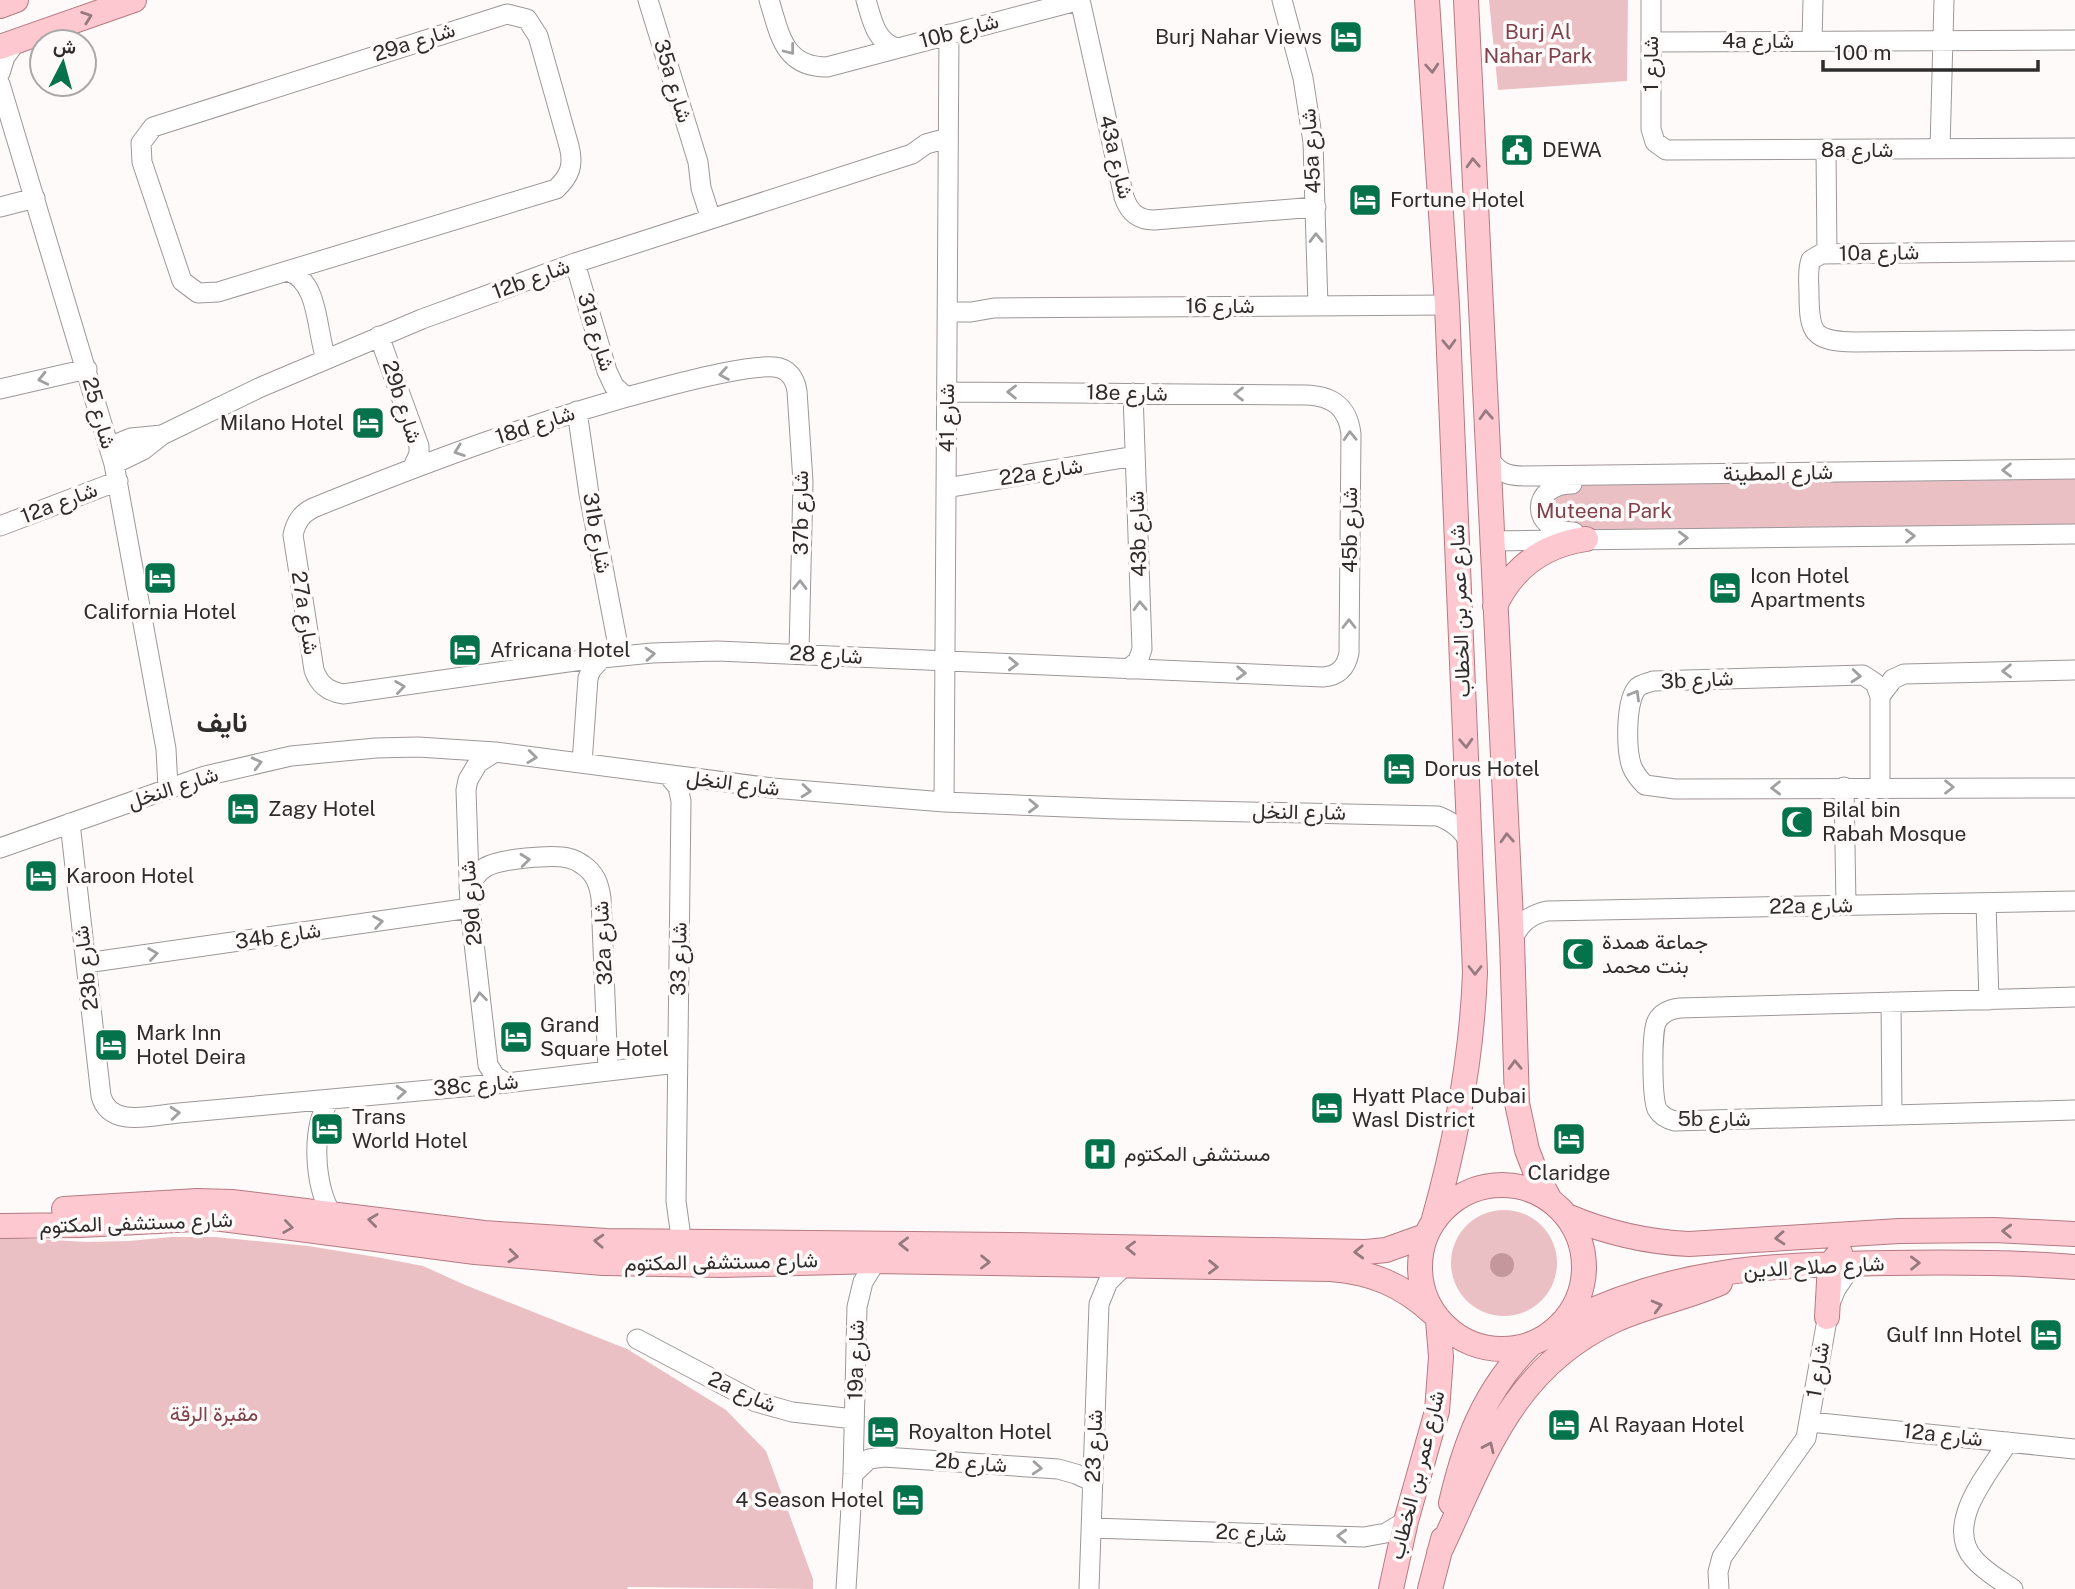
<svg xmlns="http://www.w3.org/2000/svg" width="2075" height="1589" font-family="'Public Sans',Vazirmatn,sans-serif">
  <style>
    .green { fill: #eac0c4 }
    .water { fill: #c4979d }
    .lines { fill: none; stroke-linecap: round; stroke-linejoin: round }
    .minor-casing { stroke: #9d9798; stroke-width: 21 }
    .major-casing { stroke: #b57a82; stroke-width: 26 }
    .minor { stroke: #fff; stroke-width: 19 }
    .major { stroke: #fec8d0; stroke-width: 24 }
    .oneway { stroke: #967a7e }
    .oneway2 { stroke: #a1a0a0 }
    .labels { text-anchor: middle; stroke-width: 7; stroke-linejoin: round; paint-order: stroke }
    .street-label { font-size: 21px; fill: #2e2c2c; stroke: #fffafa }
    .park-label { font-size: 21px; fill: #80424c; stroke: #fffafa }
    .poi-label { font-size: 21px; fill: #2e2c2c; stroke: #fffafa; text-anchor: start }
    .district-label { font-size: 28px; font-weight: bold; fill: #2e2c2c; stroke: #fffafa }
  </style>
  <rect width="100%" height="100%" fill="#fffafa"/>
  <path class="green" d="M1489 0H1628L1627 81 1498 90Z
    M2075 475V533L1546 541 1545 483Z
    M1451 1263a53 53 0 1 1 106 0a53 53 0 1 1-106 0Z
    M0 1237 86 1242 129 1241 171 1237H215L308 1246 376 1257 423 1266 465 1285 627 1349 726 1410 766 1451 813 1579V1589L628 1587 627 1589H0Z"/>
  <path class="water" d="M1490 1265a12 12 0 1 1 24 0a12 12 0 1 1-24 0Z"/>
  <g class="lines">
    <defs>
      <path id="minor" d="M648 0 698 162 701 188 711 219
        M769 0C780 34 783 67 827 67L1080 0 1124 197C1129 212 1138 220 1154 220L1316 207
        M866 0C872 19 875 41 896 48
        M1282 0 1303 78 1313 142 1318 306
        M1651 0V129L1655 142 1666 150 2075 148
        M507 14 527 19 538 36 569 146C574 165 570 176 556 189L218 292 198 293 182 281 142 162 141 143 153 127Z
        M1812 41 1813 0
        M1651 42 2075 40
        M0 73 5 57 16 42
        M0 84 114 464 166 749 168 788
        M1940 149 1944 0
        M1826 150 1827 254
        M0 207 35 198
        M2075 251 1821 254 1811 260C1807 270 1809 283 1809 293 1809 334 1813 341 1855 342L2075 340
        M575 263 607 371 614 386 626 397
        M288 271C320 282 316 332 326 358
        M947 312H971L994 308 1447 305
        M379 336 419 446V454L413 467
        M0 389 87 369
        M577 411 589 494 620 656
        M109 447 131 438 162 435
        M1488 457C1497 472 1507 476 1524 476L2075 469
        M114 464 143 450 162 435 261 387 422 319 575 263 912 154 926 144 948 138
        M1572 484C1530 484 1529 532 1574 532
        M946 488 1135 456
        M0 526 118 481
        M1492 541 2075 534
        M799 653 803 482 797 391C795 378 788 368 774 367 748 365 691 380 664 387 544 418 429 461 313 508 301 514 296 522 293 535L314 670C319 684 327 691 343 694L582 660 652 653 717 651 1323 677C1338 676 1346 668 1349 653L1351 434C1348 408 1333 396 1307 395L947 392
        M1128 669 1138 661 1142 649 1133 393
        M1880 696 1893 679 1904 674 2075 670
        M495 752 478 763 468 780 466 790 470 908 488 1065 495 1076 506 1083
        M582 763 588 678 591 670 602 658
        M668 775 678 787 681 801 676 1201 680 1230 678 1256
        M1844 787 1846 905
        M1880 787V696L1875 683 1863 675 1653 681C1648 683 1642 684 1638 687 1625 699 1626 751 1632 767 1635 774 1640 780 1645 785L1675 789 2075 788
        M944 802 949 34
        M70 823 101 1096C110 1129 153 1115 179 1113L506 1083 677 1063
        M0 848 205 776 291 756 376 748 418 747 495 752 772 788 944 802 1117 809 1438 816C1453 822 1462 829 1470 843
        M469 888C473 880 477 872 486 867 499 859 553 854 568 858 573 859 579 862 583 865 595 873 599 884 601 898L608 1071
        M1986 903 1989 1000
        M1512 940C1520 923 1529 915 1547 911L2075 901
        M86 963 470 908
        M2075 997 1680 1008C1671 1009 1662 1012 1657 1021 1651 1032 1652 1097 1657 1109 1661 1116 1667 1119 1675 1121L2075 1110
        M1891 1002 1892 1115
        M331 1099C310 1122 314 1189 332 1214
        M637 1339 756 1402 792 1412 854 1419
        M1810 1422 2075 1449
        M2008 1442C1989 1473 1943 1524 1974 1559 1984 1571 2000 1580 2013 1589
        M853 1474 869 1459 884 1457 1058 1469 1076 1474 1093 1482
        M1092 1528 1364 1537 1386 1533 1406 1521
        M846 1589 853 1474 857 1307 863 1282 876 1261
        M1089 1589 1099 1304 1108 1282 1124 1266
        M1719 1589 1718 1572 1722 1557 1806 1438 1830 1303 1836 1289 1853 1264"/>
      <path id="major" d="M1427 0 1447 305 1475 972C1472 1057 1457 1137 1434 1219
        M1466 0 1512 940 1517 1103 1527 1150 1537 1176 1550 1200
        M0 6 16 0
        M0 47 134 0
        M1495 606C1513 567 1544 545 1586 539
        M1420 1267a82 82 0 1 1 164 0a82 82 0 1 1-164 0Z
        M64 1209 197 1201 232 1202 484 1233 606 1241 1010 1245 1366 1252 1386 1250 1425 1236
        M1567 1216C1607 1233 1646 1242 1689 1244L1899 1231 1994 1230 2075 1234
        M0 1226 81 1225 214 1218 475 1252 603 1263 721 1265 876 1261 1330 1269C1372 1272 1402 1285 1433 1313
        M1827 1317 1830 1264 1840 1253
        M1562 1324C1675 1268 1765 1265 1888 1263 1951 1262 2013 1262 2075 1267
        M1451 1503C1465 1442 1485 1389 1531 1344
        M1439 1553C1484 1458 1511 1368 1615 1320 1648 1305 1686 1298 1720 1283
        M1391 1589 1406 1521 1437 1411 1441 1357 1438 1320
        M1430 1589 1443 1539"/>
    </defs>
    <use href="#minor" class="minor-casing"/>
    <use href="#major" class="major-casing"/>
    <use href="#minor" class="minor"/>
    <use href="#major" class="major"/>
  </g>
  <defs><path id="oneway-chevron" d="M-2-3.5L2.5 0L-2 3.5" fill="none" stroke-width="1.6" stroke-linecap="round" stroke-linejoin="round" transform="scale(1.75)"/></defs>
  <g class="oneway">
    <use href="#oneway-chevron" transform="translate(87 17) rotate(-20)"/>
    <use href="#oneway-chevron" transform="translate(1432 68) rotate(86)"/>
    <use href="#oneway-chevron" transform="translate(1473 163) rotate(-93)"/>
    <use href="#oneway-chevron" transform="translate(1449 344) rotate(88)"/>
    <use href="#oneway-chevron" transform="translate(1486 415) rotate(-93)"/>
    <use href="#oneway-chevron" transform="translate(1466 743) rotate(87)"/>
    <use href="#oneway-chevron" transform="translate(1507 838) rotate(-93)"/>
    <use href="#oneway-chevron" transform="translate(1475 970) rotate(90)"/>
    <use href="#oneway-chevron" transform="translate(1515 1065) rotate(-92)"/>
    <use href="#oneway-chevron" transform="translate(373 1220) rotate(-173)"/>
    <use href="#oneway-chevron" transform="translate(288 1227) rotate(8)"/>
    <use href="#oneway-chevron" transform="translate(2007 1231) rotate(-178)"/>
    <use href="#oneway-chevron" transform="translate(1780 1238) rotate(176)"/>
    <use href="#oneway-chevron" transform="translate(599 1241) rotate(-177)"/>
    <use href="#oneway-chevron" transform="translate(904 1244) rotate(-179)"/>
    <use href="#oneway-chevron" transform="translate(1131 1248) rotate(-179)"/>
    <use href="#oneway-chevron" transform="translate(1359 1252) rotate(178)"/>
    <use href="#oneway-chevron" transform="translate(513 1256) rotate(6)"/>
    <use href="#oneway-chevron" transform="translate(985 1262) rotate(1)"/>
    <use href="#oneway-chevron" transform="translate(1915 1263) rotate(-1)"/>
    <use href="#oneway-chevron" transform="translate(1213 1267) rotate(1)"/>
    <use href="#oneway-chevron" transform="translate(1657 1306) rotate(-15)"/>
    <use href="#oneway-chevron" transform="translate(1489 1447) rotate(-65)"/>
  </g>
  <g class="oneway2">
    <use href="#oneway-chevron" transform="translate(790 50) rotate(52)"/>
    <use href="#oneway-chevron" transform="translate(1316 238) rotate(-91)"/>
    <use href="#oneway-chevron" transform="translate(724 374) rotate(170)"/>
    <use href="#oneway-chevron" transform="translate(43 379) rotate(167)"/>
    <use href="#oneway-chevron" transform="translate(1012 392) rotate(-179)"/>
    <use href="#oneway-chevron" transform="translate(1239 394) rotate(-180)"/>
    <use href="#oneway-chevron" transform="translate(1350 436) rotate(-92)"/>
    <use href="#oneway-chevron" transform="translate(459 451) rotate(160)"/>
    <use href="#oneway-chevron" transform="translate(2007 470) rotate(179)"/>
    <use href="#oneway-chevron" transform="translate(1910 536) rotate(-1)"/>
    <use href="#oneway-chevron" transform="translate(1683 538) rotate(-1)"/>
    <use href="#oneway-chevron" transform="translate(800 585) rotate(-89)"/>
    <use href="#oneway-chevron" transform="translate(1140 606) rotate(-92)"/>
    <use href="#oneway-chevron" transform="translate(1349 624) rotate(-90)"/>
    <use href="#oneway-chevron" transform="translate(650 654) rotate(-4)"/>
    <use href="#oneway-chevron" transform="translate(1013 664) rotate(2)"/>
    <use href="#oneway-chevron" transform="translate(2007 671) rotate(179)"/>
    <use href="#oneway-chevron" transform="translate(1241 673) rotate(2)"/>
    <use href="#oneway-chevron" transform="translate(1856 676) rotate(5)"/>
    <use href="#oneway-chevron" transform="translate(400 687) rotate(-8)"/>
    <use href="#oneway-chevron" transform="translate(1635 695) rotate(-60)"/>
    <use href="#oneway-chevron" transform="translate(532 757) rotate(7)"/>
    <use href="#oneway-chevron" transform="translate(257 763) rotate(-14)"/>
    <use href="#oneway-chevron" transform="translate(1949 787)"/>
    <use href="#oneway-chevron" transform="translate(1776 788) rotate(179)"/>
    <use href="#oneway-chevron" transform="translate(806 791) rotate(5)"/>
    <use href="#oneway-chevron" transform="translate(1033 806) rotate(2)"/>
    <use href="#oneway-chevron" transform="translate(525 860) rotate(-6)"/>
    <use href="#oneway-chevron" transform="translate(378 922) rotate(-9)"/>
    <use href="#oneway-chevron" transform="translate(153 954) rotate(-8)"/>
    <use href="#oneway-chevron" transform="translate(480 997) rotate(-96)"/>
    <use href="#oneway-chevron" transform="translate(401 1092) rotate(-5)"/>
    <use href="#oneway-chevron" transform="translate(175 1113) rotate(-5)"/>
    <use href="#oneway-chevron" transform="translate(1037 1468) rotate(4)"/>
    <use href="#oneway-chevron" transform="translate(1342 1536) rotate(-178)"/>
  </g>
  <defs>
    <symbol id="hotel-square" viewBox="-11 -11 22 22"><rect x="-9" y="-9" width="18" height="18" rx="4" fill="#04724b" stroke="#fffafa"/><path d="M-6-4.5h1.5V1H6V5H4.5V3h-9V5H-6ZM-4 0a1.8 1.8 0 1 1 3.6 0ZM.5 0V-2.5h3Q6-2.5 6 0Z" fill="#fff"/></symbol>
    <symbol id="civic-square" viewBox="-11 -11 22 22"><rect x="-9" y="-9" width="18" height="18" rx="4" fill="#04724b" stroke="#fffafa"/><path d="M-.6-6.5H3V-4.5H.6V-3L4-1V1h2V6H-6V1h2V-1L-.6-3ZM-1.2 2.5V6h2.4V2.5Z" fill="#fff"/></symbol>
    <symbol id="mosque-square" viewBox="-11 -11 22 22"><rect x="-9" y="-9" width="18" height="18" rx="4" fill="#04724b" stroke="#fffafa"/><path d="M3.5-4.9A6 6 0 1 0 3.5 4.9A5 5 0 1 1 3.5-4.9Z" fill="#fff"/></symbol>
    <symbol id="hospital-square" viewBox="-11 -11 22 22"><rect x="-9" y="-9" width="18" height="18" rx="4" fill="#04724b" stroke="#fffafa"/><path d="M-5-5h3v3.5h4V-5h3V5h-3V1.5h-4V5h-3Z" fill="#fff"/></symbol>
  </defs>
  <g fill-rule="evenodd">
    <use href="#hotel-square" x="1327" y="18" width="38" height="38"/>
    <use href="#civic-square" x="1498" y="131" width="38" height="38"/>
    <use href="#hotel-square" x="1346" y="181" width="38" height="38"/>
    <use href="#hotel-square" x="349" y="404" width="38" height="38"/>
    <use href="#hotel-square" x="141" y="559" width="38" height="38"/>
    <use href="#hotel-square" x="1706" y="569" width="38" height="38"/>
    <use href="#hotel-square" x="446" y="631" width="38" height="38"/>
    <use href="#hotel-square" x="1380" y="750" width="38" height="38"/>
    <use href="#hotel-square" x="224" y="790" width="38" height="38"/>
    <use href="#mosque-square" x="1778" y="803" width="38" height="38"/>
    <use href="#hotel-square" x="22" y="857" width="38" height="38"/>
    <use href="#mosque-square" x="1559" y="935" width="38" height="38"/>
    <use href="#hotel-square" x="497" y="1018" width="38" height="38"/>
    <use href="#hotel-square" x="92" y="1026" width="38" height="38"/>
    <use href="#hotel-square" x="1308" y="1089" width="38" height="38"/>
    <use href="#hotel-square" x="308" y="1110" width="38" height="38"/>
    <use href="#hotel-square" x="1550" y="1120" width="38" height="38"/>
    <use href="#hospital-square" x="1081" y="1135" width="38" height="38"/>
    <use href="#hotel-square" x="2027" y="1316" width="38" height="38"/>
    <use href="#hotel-square" x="1545" y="1406" width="38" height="38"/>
    <use href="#hotel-square" x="864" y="1413" width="38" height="38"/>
    <use href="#hotel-square" x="889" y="1481" width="38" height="38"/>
  </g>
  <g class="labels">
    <g class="street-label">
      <text transform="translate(959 31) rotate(-15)" y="7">10b شارع</text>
      <text x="1758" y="48">4a شارع</text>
      <text transform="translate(414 42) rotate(-18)" y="7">29a شارع</text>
      <text transform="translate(1651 64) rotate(-90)" y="7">شارع 1</text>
      <text transform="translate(673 81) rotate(73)" y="7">35a شارع</text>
      <text x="1857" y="157">8a شارع</text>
      <text transform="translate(1311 151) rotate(-94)" y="7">45a شارع</text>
      <text transform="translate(1116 157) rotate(76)" y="7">43a شارع</text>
      <text transform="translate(1879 253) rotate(-1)" y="7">10a شارع</text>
      <text transform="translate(531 279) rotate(-20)" y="7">12b شارع</text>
      <text x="1220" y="313">شارع 16</text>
      <text transform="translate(596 332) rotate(73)" y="7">31a شارع</text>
      <text transform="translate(1127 393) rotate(1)" y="7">18e شارع</text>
      <text transform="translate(402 402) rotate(72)" y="7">29b شارع</text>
      <text transform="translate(99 413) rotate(74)" y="7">شارع 25</text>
      <text transform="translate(947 418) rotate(-90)" y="7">شارع 41</text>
      <text transform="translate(535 425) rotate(-18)" y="7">18d شارع</text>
      <text transform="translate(1041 472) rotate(-9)" y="7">22a شارع</text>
      <text transform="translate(1778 473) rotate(-1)" y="7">شارع المطينة</text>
      <text transform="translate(59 503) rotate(-21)" y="7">12a شارع</text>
      <text transform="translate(801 513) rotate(-90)" y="7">37b شارع</text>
      <text transform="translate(1350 530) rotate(-90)" y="7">45b شارع</text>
      <text transform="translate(597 533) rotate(80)" y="7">31b شارع</text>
      <text transform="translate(1138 534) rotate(-92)" y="7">43b شارع</text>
      <text transform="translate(1460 611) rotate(-92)" y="7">شارع عمر بن الخطاب</text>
      <text transform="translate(305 613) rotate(81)" y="7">27a شارع</text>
      <text transform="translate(826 655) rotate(3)" y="7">شارع 28</text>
      <text transform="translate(1697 680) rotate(-3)" y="7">3b شارع</text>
      <text transform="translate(733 783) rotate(7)" y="7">شارع النخل</text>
      <text transform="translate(173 788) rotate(-18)" y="7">شارع النخل</text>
      <text transform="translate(1299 812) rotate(1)" y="7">شارع النخل</text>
      <text transform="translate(471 903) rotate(-95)" y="7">29d شارع</text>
      <text transform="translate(1811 906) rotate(-1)" y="7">22a شارع</text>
      <text transform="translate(278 936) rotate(-8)" y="7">34b شارع</text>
      <text transform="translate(603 943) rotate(-93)" y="7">32a شارع</text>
      <text transform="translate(679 959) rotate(-89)" y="7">شارع 33</text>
      <text transform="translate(86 968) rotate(-97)" y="7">23b شارع</text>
      <text transform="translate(476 1085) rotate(-5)" y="7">38c شارع</text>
      <text x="1714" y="1126">5b شارع</text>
      <text transform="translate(136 1223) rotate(-2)" y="7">شارع مستشفى المكتوم</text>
      <text transform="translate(721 1262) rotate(-1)" y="7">شارع مستشفى المكتوم</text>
      <text transform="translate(1814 1267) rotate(-3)" y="7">شارع صلاح الدين</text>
      <text transform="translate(856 1360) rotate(-89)" y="7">19a شارع</text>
      <text transform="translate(1818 1370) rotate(-81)" y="7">شارع 1</text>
      <text transform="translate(742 1392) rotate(24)" y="7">2a شارع</text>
      <text transform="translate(1943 1435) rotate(6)" y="7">12a شارع</text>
      <text transform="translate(1094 1446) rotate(-88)" y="7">شارع 23</text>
      <text transform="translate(971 1463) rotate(4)" y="7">2b شارع</text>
      <text transform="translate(1417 1475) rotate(-76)" y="7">شارع عمر بن الخطاب</text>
      <text transform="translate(1251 1533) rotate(2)" y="7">2c شارع</text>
    </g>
    <g class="park-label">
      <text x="1538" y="39">Burj Al<tspan x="1538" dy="24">Nahar Park</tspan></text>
      <text x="1604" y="518">Muteena Park</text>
      <text x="214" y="1421">مقبرة الرقة</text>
    </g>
    <g class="poi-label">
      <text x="1322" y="44" text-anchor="end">Burj Nahar Views</text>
      <text x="1542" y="157">DEWA</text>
      <text x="1390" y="207">Fortune Hotel</text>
      <text x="344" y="430" text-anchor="end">Milano Hotel</text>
      <text x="1750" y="583">Icon Hotel<tspan x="1750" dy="24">Apartments</tspan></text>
      <text x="160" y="619" text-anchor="middle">California Hotel</text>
      <text x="490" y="657">Africana Hotel</text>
      <text x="1424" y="776">Dorus Hotel</text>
      <text x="268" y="816">Zagy Hotel</text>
      <text x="1822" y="817">Bilal bin<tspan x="1822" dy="24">Rabah Mosque</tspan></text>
      <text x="66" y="883">Karoon Hotel</text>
      <text x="1602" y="949">جماعة همدة<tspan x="1602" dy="24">بنت محمد</tspan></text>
      <text x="540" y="1032">Grand<tspan x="540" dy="24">Square Hotel</tspan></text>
      <text x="136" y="1040">Mark Inn<tspan x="136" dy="24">Hotel Deira</tspan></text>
      <text x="1352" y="1103">Hyatt Place Dubai<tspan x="1352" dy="24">Wasl District</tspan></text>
      <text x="352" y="1124">Trans<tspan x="352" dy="24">World Hotel</tspan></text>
      <text x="1124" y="1161">مستشفى المكتوم</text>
      <text x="1569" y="1180" text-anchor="middle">Claridge</text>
      <text x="2022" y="1342" text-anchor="end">Gulf Inn Hotel</text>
      <text x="1588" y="1432">Al Rayaan Hotel</text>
      <text x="908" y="1439">Royalton Hotel</text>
      <text x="884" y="1507" text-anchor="end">4 Season Hotel</text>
    </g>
    <g class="district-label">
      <text x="222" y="732">نایف</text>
    </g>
  </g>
  <g transform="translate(63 63) rotate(6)"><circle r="33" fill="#fffafa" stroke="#aba8a8" stroke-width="2"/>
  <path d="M0-5L12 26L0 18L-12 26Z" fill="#04724b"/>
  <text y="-10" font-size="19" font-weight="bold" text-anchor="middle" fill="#2e2c2c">ش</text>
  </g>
  <path d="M1823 60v10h215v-10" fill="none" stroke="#2e2c2c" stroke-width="3.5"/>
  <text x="1834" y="60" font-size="21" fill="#2e2c2c" stroke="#fffafa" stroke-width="5" paint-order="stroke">100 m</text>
</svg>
